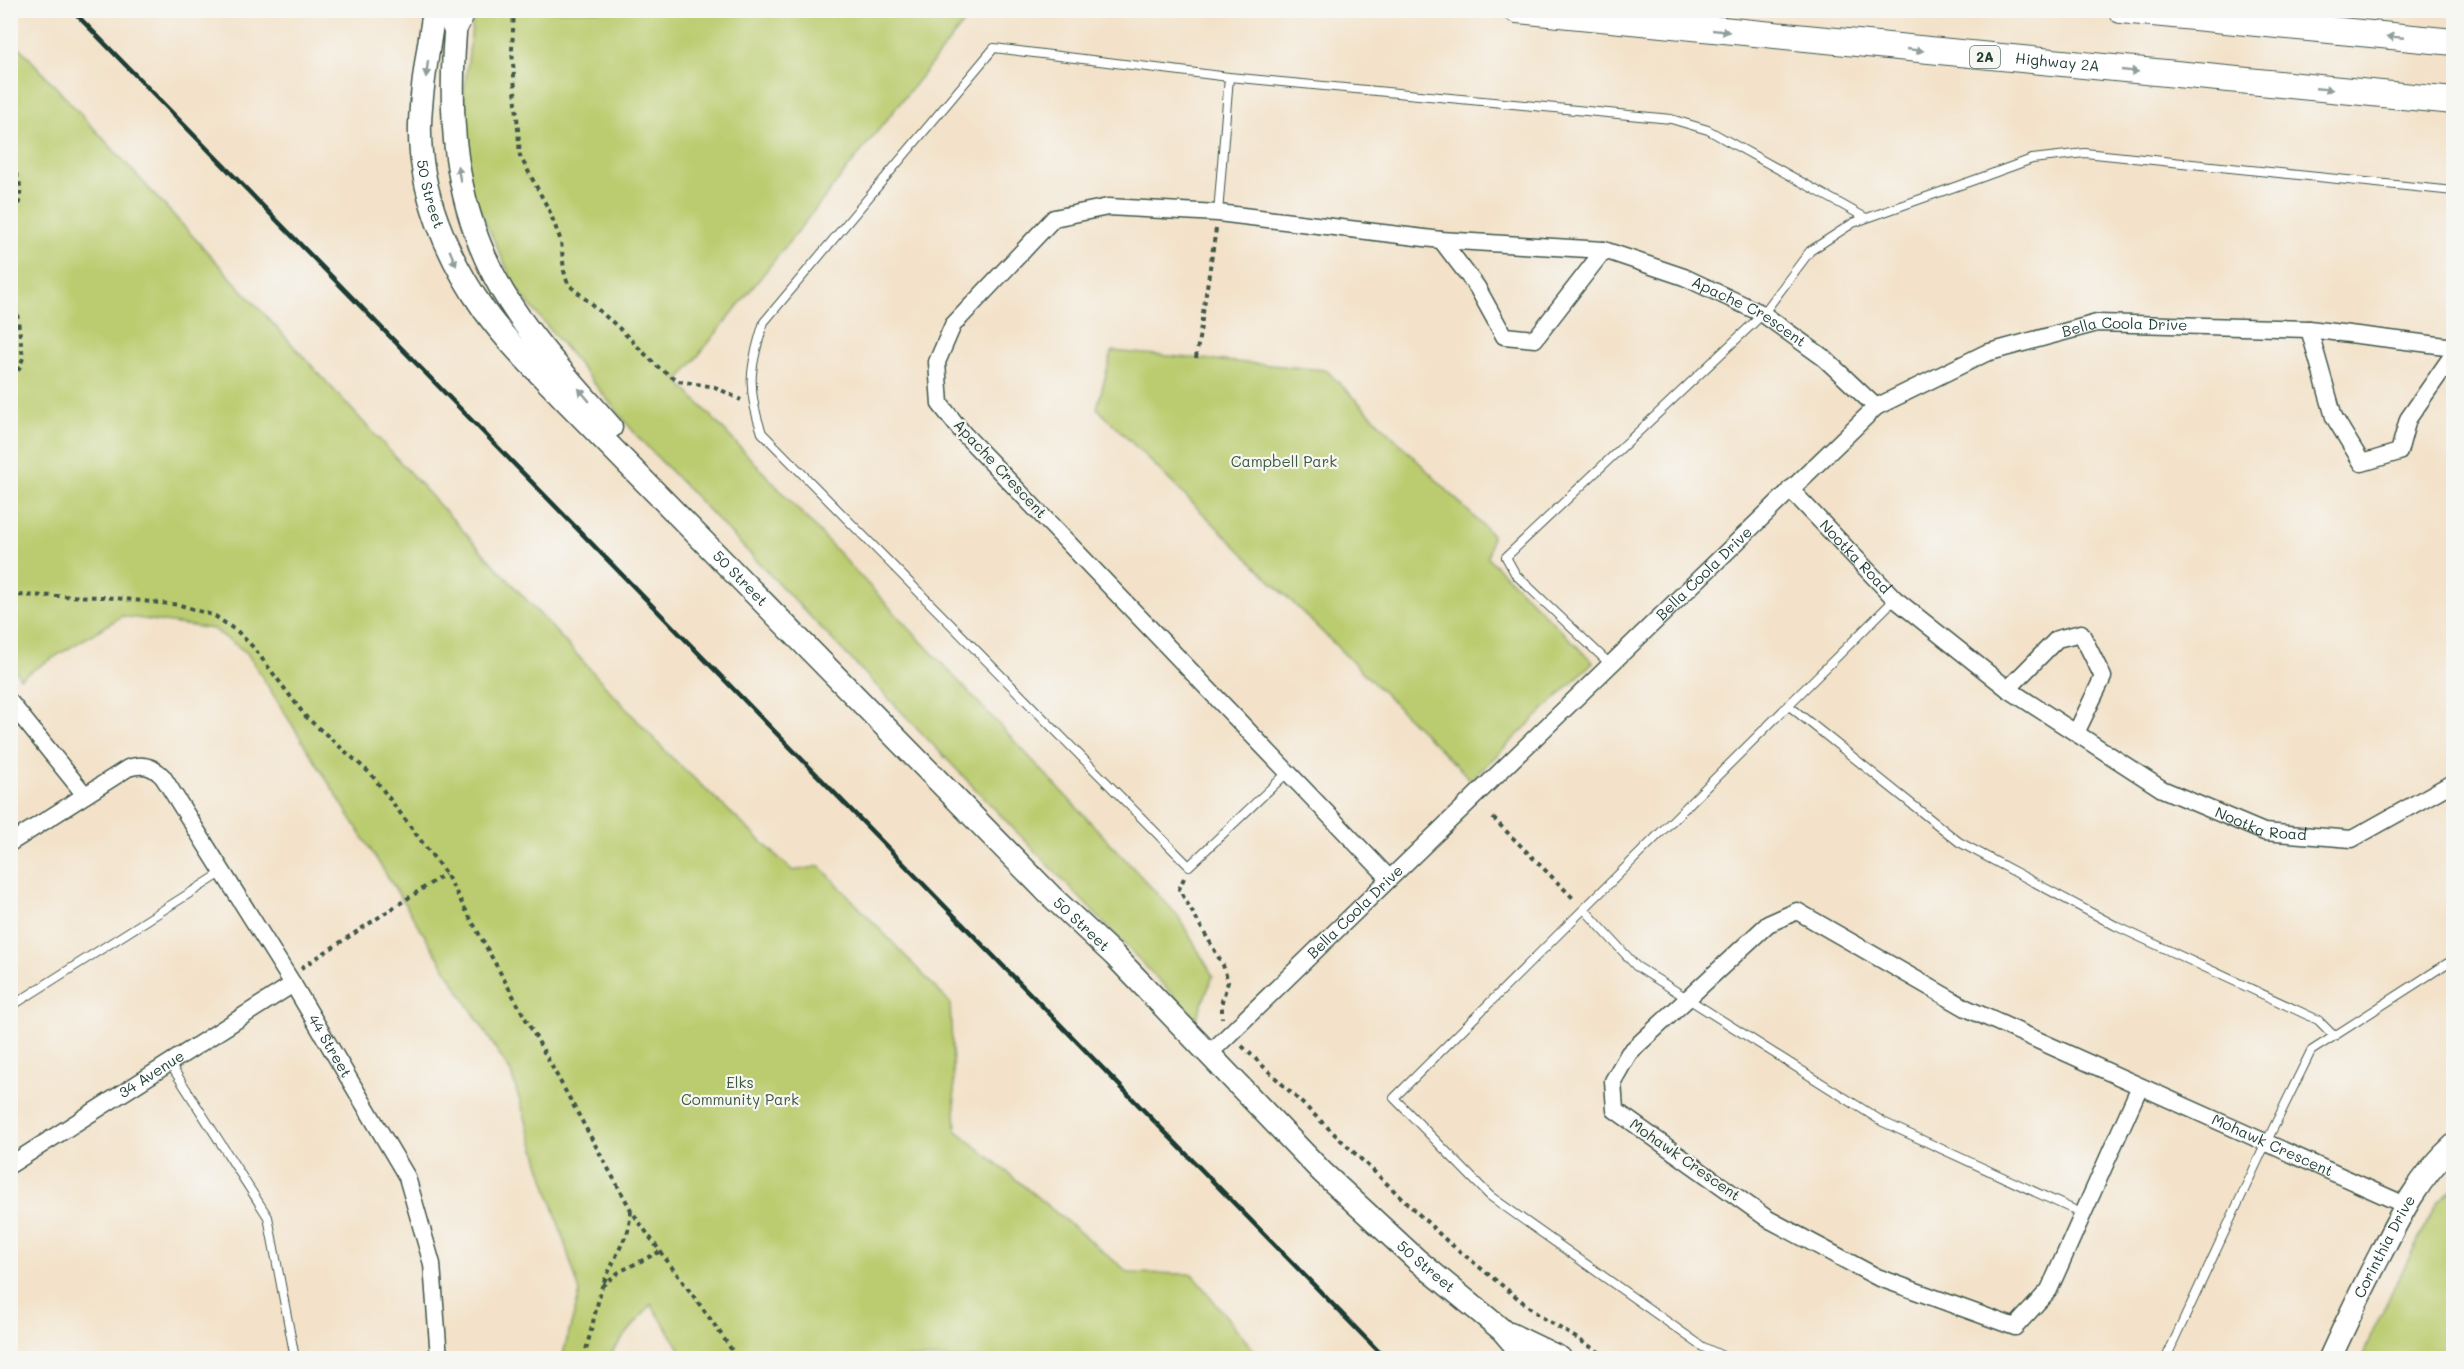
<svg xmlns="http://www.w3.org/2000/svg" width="2464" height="1369" font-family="Mali,sans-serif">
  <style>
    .green { fill: #bbcc6f; stroke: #6d8452; stroke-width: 1.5 }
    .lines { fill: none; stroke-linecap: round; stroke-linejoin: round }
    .lane-casing { stroke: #3f564a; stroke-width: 10 }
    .street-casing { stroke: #3f564a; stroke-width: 19 }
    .secondary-casing { stroke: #3f564a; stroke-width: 25 }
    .primary-casing { stroke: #3f564a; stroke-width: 28 }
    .path { stroke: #3f564a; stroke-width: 4; stroke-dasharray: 4.5 4.5; stroke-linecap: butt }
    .lane { stroke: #fff; stroke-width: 8 }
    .street { stroke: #fff; stroke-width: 16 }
    .secondary { stroke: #fff; stroke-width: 22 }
    .primary { stroke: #fff; stroke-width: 26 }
    .rail { stroke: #1f3d34; stroke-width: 4.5 }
    .oneway { fill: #8f9e9a }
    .labels { text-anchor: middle; stroke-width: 4.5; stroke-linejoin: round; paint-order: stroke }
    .shield { fill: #f6f6f2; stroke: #60746d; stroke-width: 1.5 }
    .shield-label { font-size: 14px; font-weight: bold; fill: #1f3d34 }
    .street-label { font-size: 15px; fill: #1f3d34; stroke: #f6f6f2 }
    .park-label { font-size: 15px; fill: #3e5a40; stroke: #f6f6f2 }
  </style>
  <rect width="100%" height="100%" fill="#f6f6f2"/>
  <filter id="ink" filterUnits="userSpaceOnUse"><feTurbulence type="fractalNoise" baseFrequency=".0167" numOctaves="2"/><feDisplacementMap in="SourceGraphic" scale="12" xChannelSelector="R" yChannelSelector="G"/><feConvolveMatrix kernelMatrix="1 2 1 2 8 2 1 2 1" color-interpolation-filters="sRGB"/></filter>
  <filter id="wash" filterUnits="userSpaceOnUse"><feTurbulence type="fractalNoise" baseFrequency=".008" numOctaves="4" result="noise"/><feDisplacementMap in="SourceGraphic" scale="24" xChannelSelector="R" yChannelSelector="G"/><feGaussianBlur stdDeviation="1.35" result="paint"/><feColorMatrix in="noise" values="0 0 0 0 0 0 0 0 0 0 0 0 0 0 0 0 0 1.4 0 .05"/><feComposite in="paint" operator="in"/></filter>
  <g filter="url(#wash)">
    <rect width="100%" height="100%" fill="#f3e2c9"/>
    <path class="green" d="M945 10 971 14 678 381 1178 916 1213 976 1196 1019 638 437 516 288 456 158 474 11Z
      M10 37 668 754 793 871 820 866 950 1003 956 1130 1129 1273 1192 1274 1260 1358H686L651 1304 607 1358H562L580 1292 511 1073 247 653 213 629 122 616 20 678 11 663Z
      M1112 351 1326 370 1492 535 1488 558 1593 662 1471 780 1097 408Z
      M2453 1188V1358H2362L2375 1326 2437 1202Z"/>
  </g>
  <g filter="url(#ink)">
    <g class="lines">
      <defs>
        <path id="lane" d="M1229 77 994 48 764 322C750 366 746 388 762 433L1189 866 1287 773
          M1218 213 1229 77 1671 119 1708 130 1866 218
          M1610 664 1516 575 1506 557 1763 314 1810 251 1853 223 1980 178 2032 159 2085 153 2454 191
          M1788 705 1959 842 2116 926 2318 1020 2333 1035
          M1584 909 1636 966 1883 1122 2083 1214
          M10 1007 223 872
          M170 1064 268 1217 295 1358
          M1727 1358 1703 1347 1490 1196 1394 1098 1895 599
          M2166 1358 2266 1143 2311 1051 2454 959"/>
        <g id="street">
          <path d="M1441 240 1477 287 1504 336 1535 339 1604 250"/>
          <path d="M2309 329 2334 417 2362 463 2399 452 2408 419 2454 353"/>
          <path id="s1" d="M1790 489 1895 599 2008 689 2162 789 2264 832 2352 839 2454 782"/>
          <path d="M2008 689 2057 639 2081 633 2103 677 2076 733"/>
          <path d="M10 702 85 795"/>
          <path id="s2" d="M10 843 128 768C142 763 153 766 163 777L293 984 407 1177 432 1264 439 1358"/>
          <path id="s3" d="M1389 878 963 433 940 404 937 362 953 325 1054 218 1108 207 1218 213 1441 240 1604 250 1684 277 1763 314 1824 358 1876 407"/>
          <path id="s4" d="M1209 1054 1876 407 1986 353 2097 323 2309 329 2454 347"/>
          <path id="s5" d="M2140 1086 2049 1290 2015 1327 1877 1277 1768 1219 1615 1110 1613 1081 1629 1053 1768 924 1797 911 1966 1008 2405 1205"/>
          <path id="s6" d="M10 1165 293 984"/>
        </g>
        <g id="secondary">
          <path id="s7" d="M434 10C429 48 421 86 420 124 418 190 447 257 484 310 507 342 536 370 563 398L1051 896 1115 956 1322 1172 1417 1260 1502 1330 1526 1358"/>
          <path d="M457 10C447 111 451 203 503 292 532 341 574 384 611 427"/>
          <path d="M1510 1334 1560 1358"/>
          <path id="s8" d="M2330 1358C2346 1323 2362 1289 2380 1255 2400 1215 2420 1175 2454 1145"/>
        </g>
        <g id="primary">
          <path id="s9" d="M1517 10 2454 101"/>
          <path d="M2121 10 2454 42"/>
          <path d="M455 26 463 10"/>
        </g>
      </defs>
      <use href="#lane" class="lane-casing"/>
      <use href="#street" class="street-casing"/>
      <use href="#secondary" class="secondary-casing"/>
      <use href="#primary" class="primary-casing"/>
      <path class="path" d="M514 10 512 50 520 156 549 210 561 241 564 271 568 284 617 326 658 367 678 381 715 387 741 400
        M10 167C29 184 17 210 10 230
        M10 260 23 358 19 369 10 380
        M1196 358 1216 229
        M10 595 105 597 180 605 215 616 238 632 254 648 306 717 371 774 446 874 631 1210C665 1261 704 1307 737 1358
        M1493 818 1575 900
        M1184 878 1179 889 1223 965 1228 982 1222 1001V1018
        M301 968 445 874
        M1242 1046 1447 1241 1540 1316 1609 1358
        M631 1211 628 1231 602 1286 619 1272 659 1252
        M584 1358 602 1286"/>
      <use href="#lane" class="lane"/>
      <use href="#street" class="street"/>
      <use href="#secondary" class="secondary"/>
      <use href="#primary" class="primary"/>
      <path class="rail" d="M72 10 1385 1358"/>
    </g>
    <defs><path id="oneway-solid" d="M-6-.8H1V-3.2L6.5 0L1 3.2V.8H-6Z" transform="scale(1.5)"/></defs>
    <g class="oneway">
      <use href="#oneway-solid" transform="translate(1721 31) rotate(6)"/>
      <use href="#oneway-solid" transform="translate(2395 37) rotate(-175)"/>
      <use href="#oneway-solid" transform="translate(1915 50) rotate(6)"/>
      <use href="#oneway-solid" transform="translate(427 69) rotate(97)"/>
      <use href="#oneway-solid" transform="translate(2130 71) rotate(6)"/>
      <use href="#oneway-solid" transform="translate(2324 89) rotate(5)"/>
      <use href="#oneway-solid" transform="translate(459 174) rotate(-101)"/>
      <use href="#oneway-solid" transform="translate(453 258) rotate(67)"/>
      <use href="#oneway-solid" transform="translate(584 395) rotate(-130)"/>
    </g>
  </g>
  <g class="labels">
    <rect class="shield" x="1970" y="46" width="30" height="22" rx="4.5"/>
    <g class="shield-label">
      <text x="1985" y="62">2A</text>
    </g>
    <g class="street-label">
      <text dy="5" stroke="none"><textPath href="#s9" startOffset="543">Highway 2A</textPath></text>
      <text dy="5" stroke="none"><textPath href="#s7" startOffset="186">50 Street</textPath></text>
      <text dy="5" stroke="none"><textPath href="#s3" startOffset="1594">Apache Crescent</textPath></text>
      <text dy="5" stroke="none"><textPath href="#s4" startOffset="1194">Bella Coola Drive</textPath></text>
      <text transform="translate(1000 469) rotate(47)" y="5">Apache Crescent</text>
      <text dy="5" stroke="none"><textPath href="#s1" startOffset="94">Nootka Road</textPath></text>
      <text dy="5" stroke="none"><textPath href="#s4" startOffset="690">Bella Coola Drive</textPath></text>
      <text dy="5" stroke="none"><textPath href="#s7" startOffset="686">50 Street</textPath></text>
      <text dy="5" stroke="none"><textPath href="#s1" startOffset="586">Nootka Road</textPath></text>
      <text dy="5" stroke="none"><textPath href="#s4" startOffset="204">Bella Coola Drive</textPath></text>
      <text dy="5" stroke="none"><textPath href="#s7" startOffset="1172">50 Street</textPath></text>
      <text dy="5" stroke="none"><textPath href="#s2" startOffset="495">44 Street</textPath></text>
      <text dy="5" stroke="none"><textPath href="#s6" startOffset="168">34 Avenue</textPath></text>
      <text dy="5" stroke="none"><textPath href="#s5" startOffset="1545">Mohawk Crescent</textPath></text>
      <text transform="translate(1685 1160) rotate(35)" y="5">Mohawk Crescent</text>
      <text dy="5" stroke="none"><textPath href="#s8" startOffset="124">Corinthia Drive</textPath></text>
      <text dy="5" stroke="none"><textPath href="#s7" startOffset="1658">50 Street</textPath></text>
    </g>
    <g class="park-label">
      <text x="1284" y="467">Campbell Park</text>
      <text x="740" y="1088">Elks<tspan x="740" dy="17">Community Park</tspan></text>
    </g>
  </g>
  <rect width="2464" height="1369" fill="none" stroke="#f6f6f2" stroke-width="36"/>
</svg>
